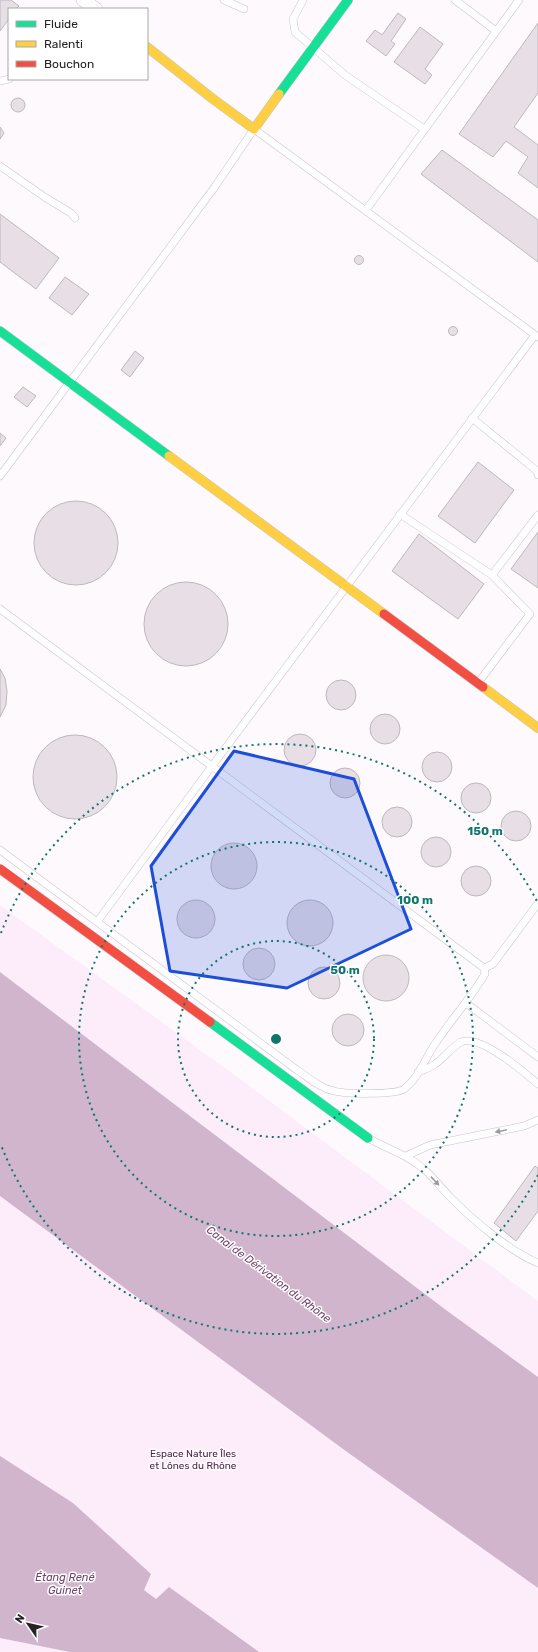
<svg xmlns="http://www.w3.org/2000/svg" width="538" height="1652" font-family="Rubik,sans-serif">
  <style>
    .green { fill: #fdedfb }
    .water { fill: #d0b5cd }
    .building { fill: #e8dee6; stroke: #bdb8bc }
    .lines { fill: none; stroke-linecap: round; stroke-linejoin: round }
    .lane-casing { stroke: #c8c4c8; stroke-width: 8 }
    .street-casing { stroke: #c8c4c8; stroke-width: 14 }
    .fast-casing { stroke: #c8c4c8; stroke-width: 10 }
    .slow-casing { stroke: #c8c4c8; stroke-width: 10 }
    .jam-casing { stroke: #c8c4c8; stroke-width: 10 }
    .lane { stroke: #fffeff; stroke-width: 7 }
    .street { stroke: #fffeff; stroke-width: 13 }
    .fast { stroke: #16e098; stroke-width: 9 }
    .slow { stroke: #ffcf43; stroke-width: 9 }
    .jam { stroke: #f24e42; stroke-width: 9 }
    .oneway { fill: #9d9b9d }
    .marked { fill: #1d4ed8; fill-opacity: 0.2; stroke: #1d4ed8; stroke-width: 3; stroke-linejoin: round }
    .ring { fill: none; stroke: #0f766e; stroke-width: 2; stroke-dasharray: 2 4 }
    .labels { text-anchor: middle; stroke-width: 3; stroke-linejoin: round; paint-order: stroke }
    .park-label { font-size: 10px; fill: #4f214c; stroke: #fff }
    .water-label { font-size: 11px; font-style: italic; fill: #71416e; stroke: #fff }
    .centre { fill: #0f766e; stroke: #fff; stroke-width: 2 }
    .ring-label { font-size: 12px; text-anchor: middle; font-weight: bold; fill: #0f766e; stroke: #fff; stroke-width: 3; stroke-linejoin: round; paint-order: stroke }
  </style>
  <rect width="100%" height="100%" fill="#fef9fd"/>
  <path class="green" d="M0 905 236 1076 538 1301V1377L446 1310 0 972Z
    M0 1075 538 1475V1652H0Z"/>
  <path class="water" d="M0 972 446 1310 538 1377V1588L343 1449 0 1196Z
    M0 1456 73 1503 151 1574 144 1590 156 1599 169 1587 259 1652H70L0 1638Z"/>
  <path class="building" d="M0 0H11L19 6 16 9H9V19L0 31Z
    M398 13 406 19 391 41 395 44 386 56 366 41 375 30 382 35Z
    M538 23V93L514 127 538 145V188L518 173 528 157 506 141 493 157 459 134Z
    M420 27 443 44 425 69 432 75 425 84 394 62Z
    M11 105a7 7 0 1 1 14 0a7 7 0 1 1-14 0Z
    M0 127 4 133 0 139Z
    M442 150 538 220V262L421 174Z
    M0 214 59 258 36 289 0 262Z
    M354.5 260a4.5 4.5 0 1 1 9 0a4.5 4.5 0 1 1-9 0Z
    M65 277 89 294 72 315 49 298Z
    M448.5 331a4.5 4.5 0 1 1 9 0a4.5 4.5 0 1 1-9 0Z
    M135 351 144 358 130 377 121 370Z
    M23 387 36 396 27 407 14 397Z
    M0 433 6 438 0 446Z
    M478 462 514 490 475 543 438 516Z
    M34 543a42 42 0 1 1 84 0a42 42 0 1 1-84 0Z
    M538 532V588L511 569Z
    M419 534 484 584 458 619 392 571Z
    M144 624a42 42 0 1 1 84 0a42 42 0 1 1-84 0Z
    M0 669 5 678 7 691 6 705 0 717Z
    M326 695a15 15 0 1 1 30 0a15 15 0 1 1-30 0Z
    M370 729a15 15 0 1 1 30 0a15 15 0 1 1-30 0Z
    M284 750a16 16 0 1 1 32 0a16 16 0 1 1-32 0Z
    M33 777a42 42 0 1 1 84 0a42 42 0 1 1-84 0Z
    M422 767a15 15 0 1 1 30 0a15 15 0 1 1-30 0Z
    M330 783a15 15 0 1 1 30 0a15 15 0 1 1-30 0Z
    M461 798a15 15 0 1 1 30 0a15 15 0 1 1-30 0Z
    M382 822a15 15 0 1 1 30 0a15 15 0 1 1-30 0Z
    M501 826a15 15 0 1 1 30 0a15 15 0 1 1-30 0Z
    M421 852a15 15 0 1 1 30 0a15 15 0 1 1-30 0Z
    M211 866a23 23 0 1 1 46 0a23 23 0 1 1-46 0Z
    M461 881a15 15 0 1 1 30 0a15 15 0 1 1-30 0Z
    M287 923a23 23 0 1 1 46 0a23 23 0 1 1-46 0Z
    M177 919a19 19 0 1 1 38 0a19 19 0 1 1-38 0Z
    M243 964a16 16 0 1 1 32 0a16 16 0 1 1-32 0Z
    M363 978a23 23 0 1 1 46 0a23 23 0 1 1-46 0Z
    M308 983a16 16 0 1 1 32 0a16 16 0 1 1-32 0Z
    M332 1030a16 16 0 1 1 32 0a16 16 0 1 1-32 0Z
    M535 1166 538 1168V1211L516 1241 494 1223Z"/>
  <g class="lines">
    <defs>
      <path id="lane" d="M224 0 244 9
        M303 0 293 19 295 32 345 75 424 129
        M455 0 496 31
        M0 81 9 79
        M0 166 46 198 71 213 75 218
        M366 210 519 0
        M472 418 537 471 538 475
        M0 476 214 188 254 129 538 337
        M400 514 492 575
        M0 609 484 968 485 974C470 999 451 1020 435 1044 425 1058 419 1078 404 1089 396 1095 344 1094 334 1091 320 1088 309 1078 297 1070L0 850
        M478 683 530 614 492 575 538 515
        M97 922 212 766 535 335
        M484 968 493 964 538 903
        M466 1003 538 1057
        M418 1072C424 1070 430 1068 435 1064 444 1059 451 1047 461 1042 480 1034 524 1072 538 1084
        M368 1138C387 1149 409 1155 426 1171 435 1179 442 1189 451 1198 473 1220 509 1251 538 1263
        M406 1156 430 1145 524 1126 538 1120"/>
      <path id="street" d="M83 0 96 9"/>
      <path id="fast" d="M279 94 348 0
        M0 331 169 456
        M210 1022 368 1138"/>
      <path id="slow" d="M147 47 213 99 254 129 279 94
        M169 456 384 614
        M483 687 538 728"/>
      <path id="jam" d="M384 614 483 687
        M0 869 210 1022"/>
    </defs>
    <use href="#lane" class="lane-casing"/>
    <use href="#street" class="street-casing"/>
    <use href="#fast" class="fast-casing"/>
    <use href="#slow" class="slow-casing"/>
    <use href="#jam" class="jam-casing"/>
    <use href="#lane" class="lane"/>
    <use href="#street" class="street"/>
    <use href="#fast" class="fast"/>
    <use href="#slow" class="slow"/>
    <use href="#jam" class="jam"/>
  </g>
  <defs><path id="oneway-solid" d="M-6-.8H1V-3.2L6.5 0L1 3.2V.8H-6Z"/></defs>
  <g class="oneway">
    <use href="#oneway-solid" transform="translate(501 1131) rotate(168)"/>
    <use href="#oneway-solid" transform="translate(435 1181) rotate(47)"/>
  </g>
  <path class="marked" d="M234 751 354 779 411 929 287 988 170 971 151 866Z"/>
  <g class="ring">
    <circle cx="276" cy="1039" r="98"/>
    <circle cx="276" cy="1039" r="197"/>
    <path d="M538 1175A295 295 0 0 1 1 1145M1 933A295 295 0 0 1 538 903"/>
  </g>
  <g class="labels">
    <g class="park-label">
      <text x="193" y="1457">Espace Nature Îles<tspan x="193" dy="12">et Lônes du Rhône</tspan></text>
    </g>
    <g class="water-label">
      <text transform="translate(269 1274) rotate(37)" y="4">Canal de Dérivation du Rhône</text>
      <text x="65" y="1581">Étang René<tspan x="65" dy="13">Guinet</tspan></text>
    </g>
  </g>
  <circle cx="276" cy="1039" r="6" class="centre"/>
  <g class="ring-label">
    <text x="485" y="835">150 m</text>
    <text x="415" y="904">100 m</text>
    <text x="345" y="974">50 m</text>
  </g>
  <rect x="8" y="8" width="140" height="72" fill="#ffffff" stroke="#a8a7a8"/>
  <rect x="16" y="21" width="20" height="6" fill="#16e098" stroke="#a8a7a8"/>
  <text x="44" y="28" font-size="12" fill="#262226">Fluide</text>
  <rect x="16" y="41" width="20" height="6" fill="#ffcf43" stroke="#a8a7a8"/>
  <text x="44" y="48" font-size="12" fill="#262226">Ralenti</text>
  <rect x="16" y="61" width="20" height="6" fill="#f24e42" stroke="#a8a7a8"/>
  <text x="44" y="68" font-size="12" fill="#262226">Bouchon</text>
  <g transform="translate(28 1624) rotate(304)" stroke="#ffffff" stroke-width="3" paint-order="stroke">
  <path d="M0-3L7 15L0 10L-7 15Z" fill="#262226"/>
  <text y="-6" font-size="11" font-weight="bold" text-anchor="middle" fill="#262226">N</text>
  </g>
</svg>
